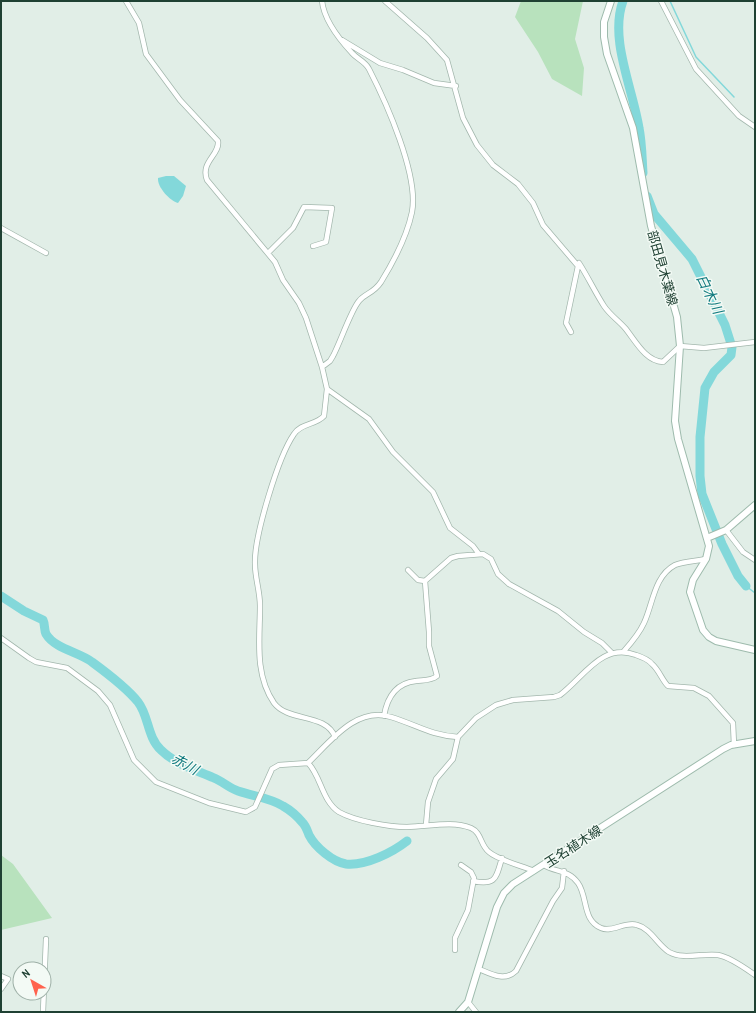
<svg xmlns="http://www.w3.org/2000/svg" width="756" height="1013" font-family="'Archivo Narrow','Noto Sans JP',sans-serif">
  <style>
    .green { fill: #b8e2bd }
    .water { fill: #83d8da }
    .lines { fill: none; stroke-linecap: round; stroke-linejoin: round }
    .stream { stroke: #83d8da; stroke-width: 1.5 }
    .river { stroke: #83d8da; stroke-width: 9 }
    .street-casing { stroke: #a3b7ad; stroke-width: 6 }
    .secondary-casing { stroke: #9ebbad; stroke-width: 8 }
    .street { stroke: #fff; stroke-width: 4.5 }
    .secondary { stroke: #fff; stroke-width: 6 }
    .labels { text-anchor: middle; stroke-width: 3; stroke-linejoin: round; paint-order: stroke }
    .street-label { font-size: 13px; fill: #1f4133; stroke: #f3faf5 }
    .water-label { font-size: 14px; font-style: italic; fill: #127b7f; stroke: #f3faf5 }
  </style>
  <rect width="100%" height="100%" fill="#e1eee7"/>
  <path class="green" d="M521 1H583L575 39 584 68 582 96 552 79 538 52 515 17Z
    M1 855 13 864 52 918 1 930Z"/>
  <path class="water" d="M166 176H174L186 186 183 196 178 203C170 201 157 187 158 178Z"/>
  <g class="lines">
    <path class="stream" d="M670 1 696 57 734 97
      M746 586 755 593"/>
    <path class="river" d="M623 1C609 39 633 89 639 128 642 143 642 158 643 173
      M647 196 654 214 692 259 725 325 732 347 731 355 714 372 705 388 700 437V476L702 494 722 544 738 576 746 586
      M1 596 24 611 43 620C45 624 44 630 46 634 55 649 79 652 92 662 107 673 126 687 138 702 149 716 147 737 161 750 175 764 196 770 214 778 222 781 229 788 238 791 253 796 270 798 283 806 290 810 297 816 302 822 306 826 307 830 309 835 315 847 333 862 346 864 366 866 393 852 407 841"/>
    <defs>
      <path id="street" d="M126 1 139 23 146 54 180 100 218 141C220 155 200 162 207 180L275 262 283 280 299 303 306 318 322 367 327 389 369 419 393 452 433 492 450 528 473 546 479 554
        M322 1C324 20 339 39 352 53 357 59 365 61 369 69 386 102 419 175 412 212 407 236 394 261 381 282 373 294 365 293 359 301 351 310 340 343 333 356L330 361 322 367
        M385 1 427 38 447 60 463 118 477 145 493 165 518 184 533 203 543 225 578 266
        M661 1 696 69 739 116 755 127
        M342 40 380 63 403 70 434 83 456 86
        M1 228 46 253
        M268 253 293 228 304 207 332 208 326 242 313 246
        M578 264 579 263C588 277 595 292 604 306 610 315 618 320 625 328 635 340 645 361 663 362L680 346 704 348 755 342
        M571 332 566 323 578 266
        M327 389 324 416C316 425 301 423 294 434 278 457 254 537 255 564 255 578 260 591 260 606 260 638 254 674 274 703 288 722 326 713 335 737
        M726 530 743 552 755 560
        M408 570 418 580 425 581 451 558 458 556 483 554 491 559 498 574 509 584 558 611 584 632 602 643 612 653
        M1 638 29 658 36 662 67 668 98 691 110 705 134 760 156 782 209 803 246 812 255 807 272 769 279 765 308 763C321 776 322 801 339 812 355 821 389 827 407 827 428 827 451 820 471 828 482 833 480 845 489 852 498 860 522 866 534 871
        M624 651C632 642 639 634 644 623 653 604 654 576 675 565 684 561 697 561 706 559
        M384 716C387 698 396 683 416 681 423 680 431 681 437 676L429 646V632L425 581
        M308 763C330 742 356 706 391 717 417 725 430 735 458 737
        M426 825 428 802 436 779 453 759 458 737 476 718 496 705 513 700 554 697 560 695C584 677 602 642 636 655 642 657 648 659 652 664 659 670 662 680 668 686L694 688 709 696 733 723 734 745
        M544 865C556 873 568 869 578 883 588 897 582 920 601 928 612 933 625 921 637 925 650 928 658 945 669 952 683 960 702 953 718 955 730 957 745 968 755 975
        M473 881C497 886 496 877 502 858
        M455 950V938L468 910 474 878 471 872 461 865
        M479 969C491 974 505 982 516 971L553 901 562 888 564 871
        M1 976 8 979 1 989
        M468 1002 476 1012
        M43 1012 46 939"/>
      <path id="secondary" d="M611 1 604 22V37L607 54 633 128 651 226 677 317 680 346 675 421 678 439 709 546 706 559 693 580 690 592 703 630 709 637 716 641 755 650
        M707 538 726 530 755 505
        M459 1012 468 1002 497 907 504 893 513 884 723 749 731 745 755 741"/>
    </defs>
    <use href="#street" class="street-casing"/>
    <use href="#secondary" class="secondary-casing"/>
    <use href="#street" class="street"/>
    <use href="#secondary" class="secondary"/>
  </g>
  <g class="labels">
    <g class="street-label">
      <text transform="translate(663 268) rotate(74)" y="5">部田見木葉線</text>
      <text transform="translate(573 846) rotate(-33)" y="5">玉名植木線</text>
    </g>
    <g class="water-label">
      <text transform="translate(710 294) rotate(64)" y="5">白木川</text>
      <text transform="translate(185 764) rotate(28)" y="5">赤川</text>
    </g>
  </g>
  <rect width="756" height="1013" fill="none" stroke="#1f4133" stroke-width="4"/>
  <g transform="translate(32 981) rotate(321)"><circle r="19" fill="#f3faf5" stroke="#9eb0a7"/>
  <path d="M0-3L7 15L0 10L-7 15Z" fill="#ff624e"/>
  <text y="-6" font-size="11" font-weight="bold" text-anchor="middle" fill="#1f4133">N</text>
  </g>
</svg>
